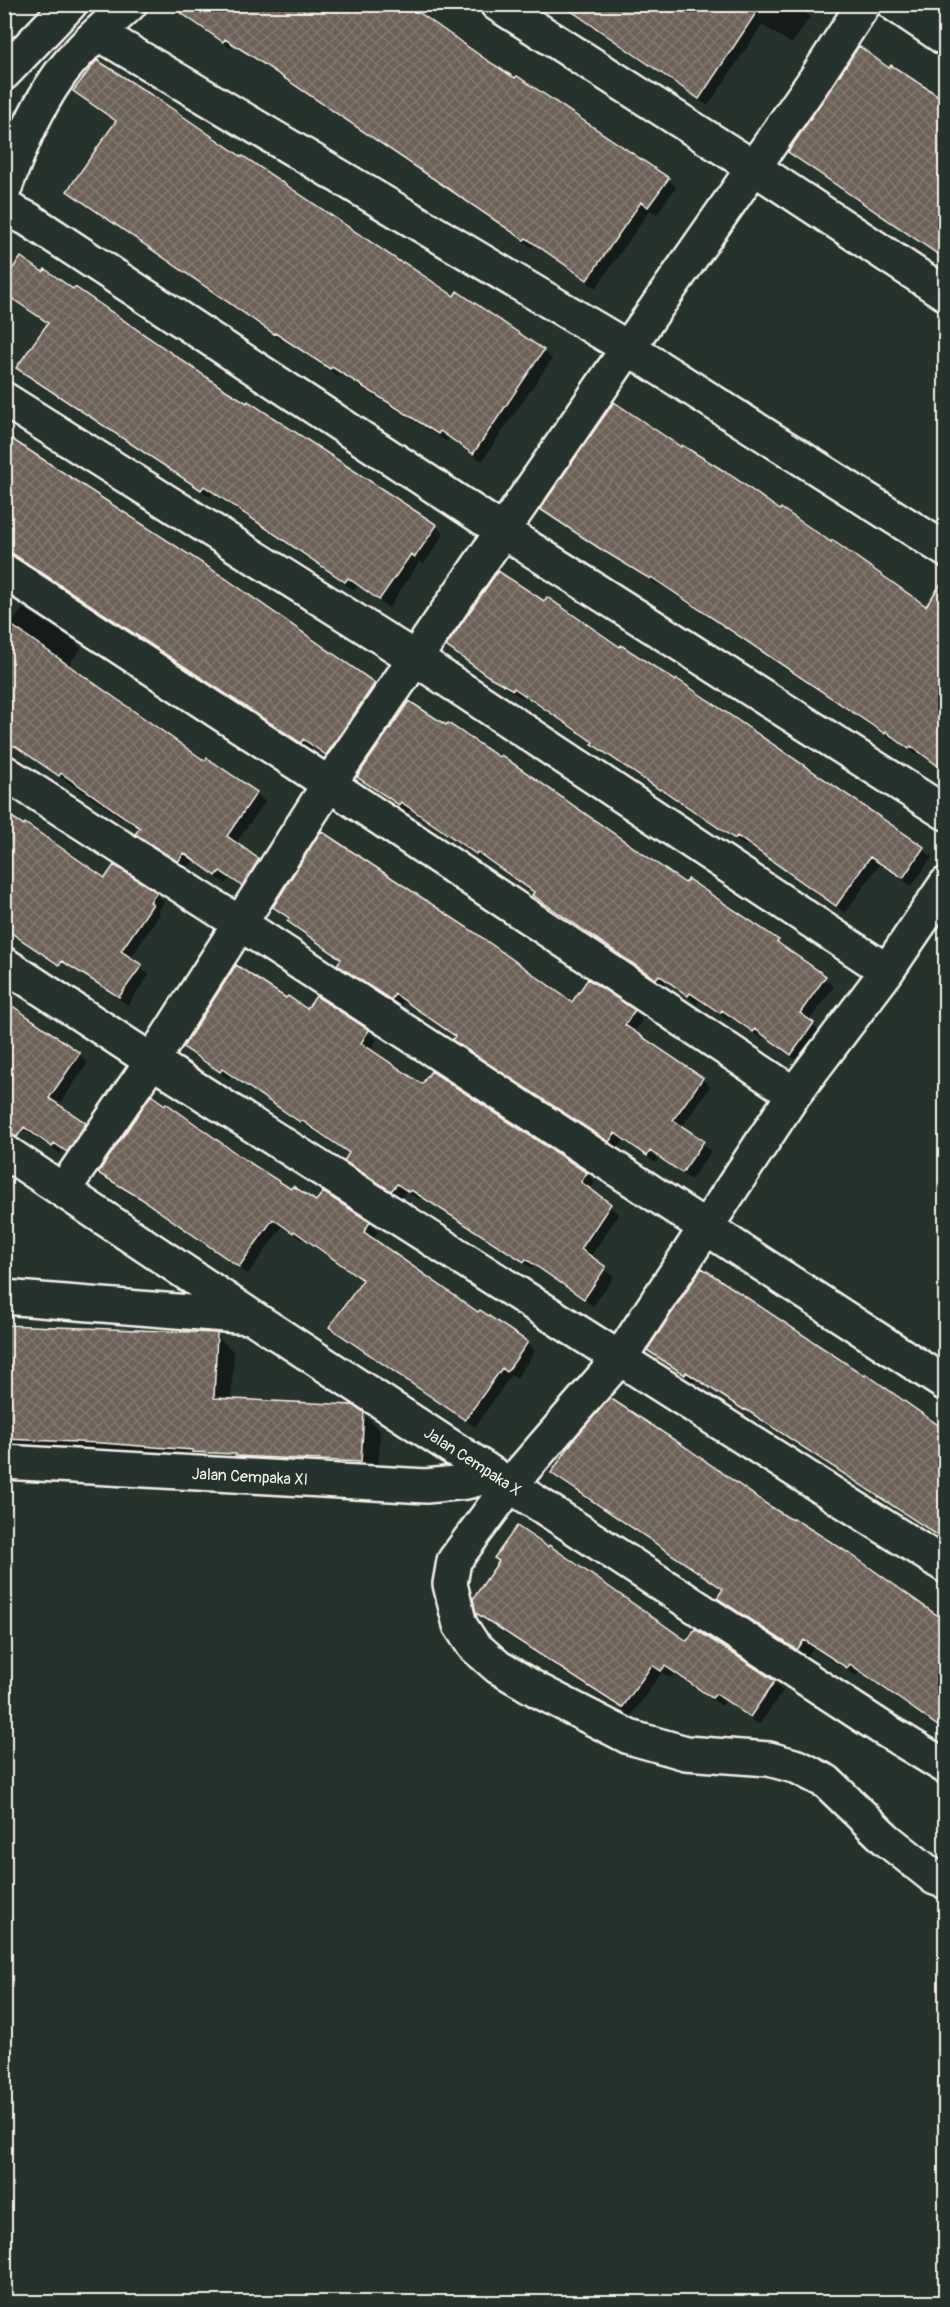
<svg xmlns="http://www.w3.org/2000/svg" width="950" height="2307" font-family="Pangolin,sans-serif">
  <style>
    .shadow { fill: #0007 }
    .building { fill: url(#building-cross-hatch); stroke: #f4f1e8; stroke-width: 1.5 }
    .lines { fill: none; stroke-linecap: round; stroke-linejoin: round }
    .minor-casing { stroke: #f4f1e8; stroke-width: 38 }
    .minor { stroke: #26332d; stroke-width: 33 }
    .labels { text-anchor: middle; stroke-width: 4.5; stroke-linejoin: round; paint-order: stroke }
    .street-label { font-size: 16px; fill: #f4f1e8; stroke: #26332d }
  </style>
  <defs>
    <pattern id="building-cross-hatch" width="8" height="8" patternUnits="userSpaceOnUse" patternTransform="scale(1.5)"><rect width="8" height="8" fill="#6e6259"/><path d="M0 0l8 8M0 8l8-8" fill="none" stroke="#837971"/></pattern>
  </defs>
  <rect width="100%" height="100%" fill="#26332d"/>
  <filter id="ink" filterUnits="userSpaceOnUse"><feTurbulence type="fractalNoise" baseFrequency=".0167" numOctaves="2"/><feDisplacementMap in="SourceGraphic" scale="12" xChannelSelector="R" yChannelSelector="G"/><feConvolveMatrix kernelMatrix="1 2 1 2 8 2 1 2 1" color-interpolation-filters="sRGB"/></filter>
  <g filter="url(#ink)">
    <path class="shadow" d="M558 4H796L810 17 792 44 762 25 708 106Z
      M174 8 515 81 668 179 676 187 657 214 650 210 596 288 535 245 533 248 261 63 234 46 232 49 183 16Z
      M890 70 923 87 946 102 944 259 798 160 790 151Z
      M75 91 242 159 454 298 543 351 552 359 482 461 449 438 447 442 341 375 339 377 284 340 283 342 78 199 69 190 117 122 83 99Z
      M4 293 223 390 436 526 444 534 424 564 420 561 389 608 357 586 354 590 213 494 210 497 27 377 18 368 49 324Z
      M4 436 297 628 304 636 374 684 383 693 335 763 312 747 310 750 4 549Z
      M542 509 927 608 928 606 946 617V772L920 754 918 756 895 740 894 742 660 585 659 586 633 569 632 570 551 517Z
      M23 608 72 640 81 648 68 666 205 763 207 760 256 793 265 802 235 844 267 868 251 893 229 879 226 884 193 861 187 869 146 842 137 834 140 830 4 740 11 625Z
      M448 646 621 649 676 683 677 682 923 849 932 857 912 886 879 865 845 913 746 844 745 846 602 753 594 744 523 696 522 698 499 684 457 655Z
      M359 777 685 885 778 941 834 986 809 1021 821 1033 800 1063 764 1037 762 1039 731 1018 729 1021 699 1001 697 1004 668 982 665 987 542 903 535 893 486 859 485 861 410 810 408 813 367 785Z
      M4 812 105 880 156 894 164 902 158 911 160 914 130 959 149 975 128 1005 4 923Z
      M275 907 572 1004 634 1011 642 1020 634 1033 702 1079 710 1087 682 1127 711 1151 691 1180 659 1158 656 1163 624 1141 618 1149 463 1048 454 1039 456 1037 404 1001 400 1007 348 973 339 965 342 961 297 929Z
      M316 998 368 1032 377 1040 369 1051 422 1086 431 1073 587 1174 595 1182 589 1190 619 1214 590 1257 614 1277 593 1306 535 1266 533 1269 420 1197 418 1199 406 1191 401 1199 355 1169 346 1161 350 1155 231 1076 229 1080 194 1055 185 1047 287 1000 307 1011Z
      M4 1002 79 1054 88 1063 58 1106 85 1124 94 1133 76 1159 63 1151 61 1154 4 1118Z
      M240 1158 291 1191 316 1203 323 1194 369 1223 378 1232 372 1240 479 1315 527 1343 535 1351 516 1379 511 1375 475 1427 340 1336 331 1327 363 1281 303 1239 302 1240 282 1227 248 1274 150 1206 108 1181 100 1173Z
      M4 1321H12L18 1327 216 1335 234 1352 231 1401 363 1413 380 1431 378 1478 4 1454Z
      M649 1350 866 1376 946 1431V1543L813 1454 696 1380 694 1382 658 1358Z
      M553 1473 767 1506 851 1557 946 1622V1733L859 1672 856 1676 813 1648 806 1658 727 1606 719 1598 724 1590 561 1482Z
      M478 1613 687 1643 696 1631 774 1682 783 1691 759 1725 725 1701 722 1706 674 1674 670 1678 662 1672 631 1716 487 1622Z"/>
    <path class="building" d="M168 4H407L488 61 515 78 517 76 669 178 648 207 641 202 587 280 526 238 524 240 250 55 225 39 223 42Z
      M561 4H762L699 99Z
      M859 46 889 68 891 65 945 100V259L788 152Z
      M97 60 158 99 242 157 243 156 402 263 403 262 454 296 457 291 544 350 473 454 440 431 438 434 332 367 330 369 275 333 274 334 67 191 116 121 73 91Z
      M21 257 43 272 45 269 73 289 75 287 224 389 247 403 248 401 437 525 415 557 411 554 379 600 348 578 345 582 204 486 201 490 16 368 48 323 4 293V280Z
      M614 402 681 447 682 445 729 474 780 510 781 508 831 542 832 540 926 606 945 578V771L911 746 909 749 886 732 885 734 651 577 650 579 599 548 540 509Z
      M4 434 225 578 375 683 326 755 303 739 301 743 4 548Z
      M498 571 544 601 547 597 620 647 621 645 676 681 677 679 924 847 903 878 870 857 836 906 737 836 735 839 661 789 660 790 592 744 593 742 514 688 513 690 488 676 446 646Z
      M4 620 205 761 207 758 257 792 227 836 259 859 242 886 220 871 216 876 184 853 178 862 135 834 140 828 61 773 59 776 15 746H4Z
      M409 701 446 725 448 723 499 757 501 755 685 883 688 879 779 940 777 942 826 976 800 1013 814 1023 791 1055 755 1029 753 1032 722 1010 720 1013 690 993 688 996 659 975 656 979 532 895 534 892 477 852 476 854 401 802 399 805 357 777Z
      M4 812 24 825 25 823 105 878 114 865 157 892 150 902 153 904 121 951 142 965 119 997 62 961 59 965 4 928Z
      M321 831 477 934 572 1002 588 979 635 1010 625 1025 703 1078 673 1120 704 1141 682 1173 650 1151 647 1156 615 1133 609 1142 452 1040 455 1036 395 994 391 1000 337 965 341 959 287 921 289 918 273 907Z
      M236 965 286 998 288 996 307 1009 316 996 369 1030 361 1043 422 1084 431 1071 587 1173 581 1182 611 1204 581 1249 606 1267 584 1299 526 1259 524 1262 411 1190 409 1192 397 1184 391 1191 344 1161 349 1153 301 1120 300 1122 222 1069 220 1072 183 1047Z
      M4 1000 80 1053 49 1098 86 1123 67 1152 54 1143 52 1147 24 1127 17 1137 4 1132Z
      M151 1095 165 1105 166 1103 241 1157 291 1189 293 1186 316 1201 323 1192 370 1222 364 1232 478 1312 480 1310 528 1342 507 1372 502 1368 465 1420 329 1327 363 1280 294 1231 293 1233 273 1219 239 1267 140 1198 98 1173Z
      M702 1268 865 1376 866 1374 945 1430V1540L745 1409 744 1410 686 1372 685 1375 647 1350Z
      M4 1325 217 1333 214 1398 353 1405 364 1412 361 1462 236 1456V1454L192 1452 193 1450 101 1443 4 1439Z
      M610 1398 687 1448 768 1505 792 1520 793 1518 852 1555 945 1621V1731L850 1664 847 1668 804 1640 797 1650 717 1598 723 1589 551 1473 575 1438Z
      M517 1526 548 1547 549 1545 687 1641 695 1629 775 1681 750 1717 716 1694 712 1698 665 1666 661 1671 652 1665 622 1708 476 1613 473 1599 499 1561 494 1558Z"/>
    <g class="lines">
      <defs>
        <path id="minor" d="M497 4 753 167 946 294
          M894 4 946 39
          M98 33 628 348 946 550
          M4 73 70 4
          M4 190C18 152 34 111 58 77 77 50 105 27 130 4
          M4 207 28 219 504 532 946 813
          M4 399 416 659 887 971
          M4 571 329 784 794 1094
          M4 772 239 923 946 1384
          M946 884 887 971 794 1094 619 1359 510 1485 454 1561 450 1584 460 1625 473 1645 498 1667 539 1691 629 1737 686 1753 769 1759 798 1767 827 1782 886 1839 935 1878 946 1882
          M4 964 152 1061 946 1566
          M4 1151 252 1317 882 1728 946 1767
          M64 1189 152 1061 329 784 628 348 814 81 864 4
          M4 1297 250 1317
          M4 1462 426 1486 466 1482 494 1475"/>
      </defs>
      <use href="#minor" class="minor-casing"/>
      <use href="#minor" class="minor"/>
    </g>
  </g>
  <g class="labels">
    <g class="street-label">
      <text transform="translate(473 1461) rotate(33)" y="6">Jalan Cempaka X</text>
      <text transform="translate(250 1476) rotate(3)" y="6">Jalan Cempaka XI</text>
    </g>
  </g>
  <rect width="950" height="2307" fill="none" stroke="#26332d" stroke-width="24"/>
  <rect x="12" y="12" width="926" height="2283" fill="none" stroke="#f4f1e8" stroke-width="2" filter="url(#ink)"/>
</svg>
